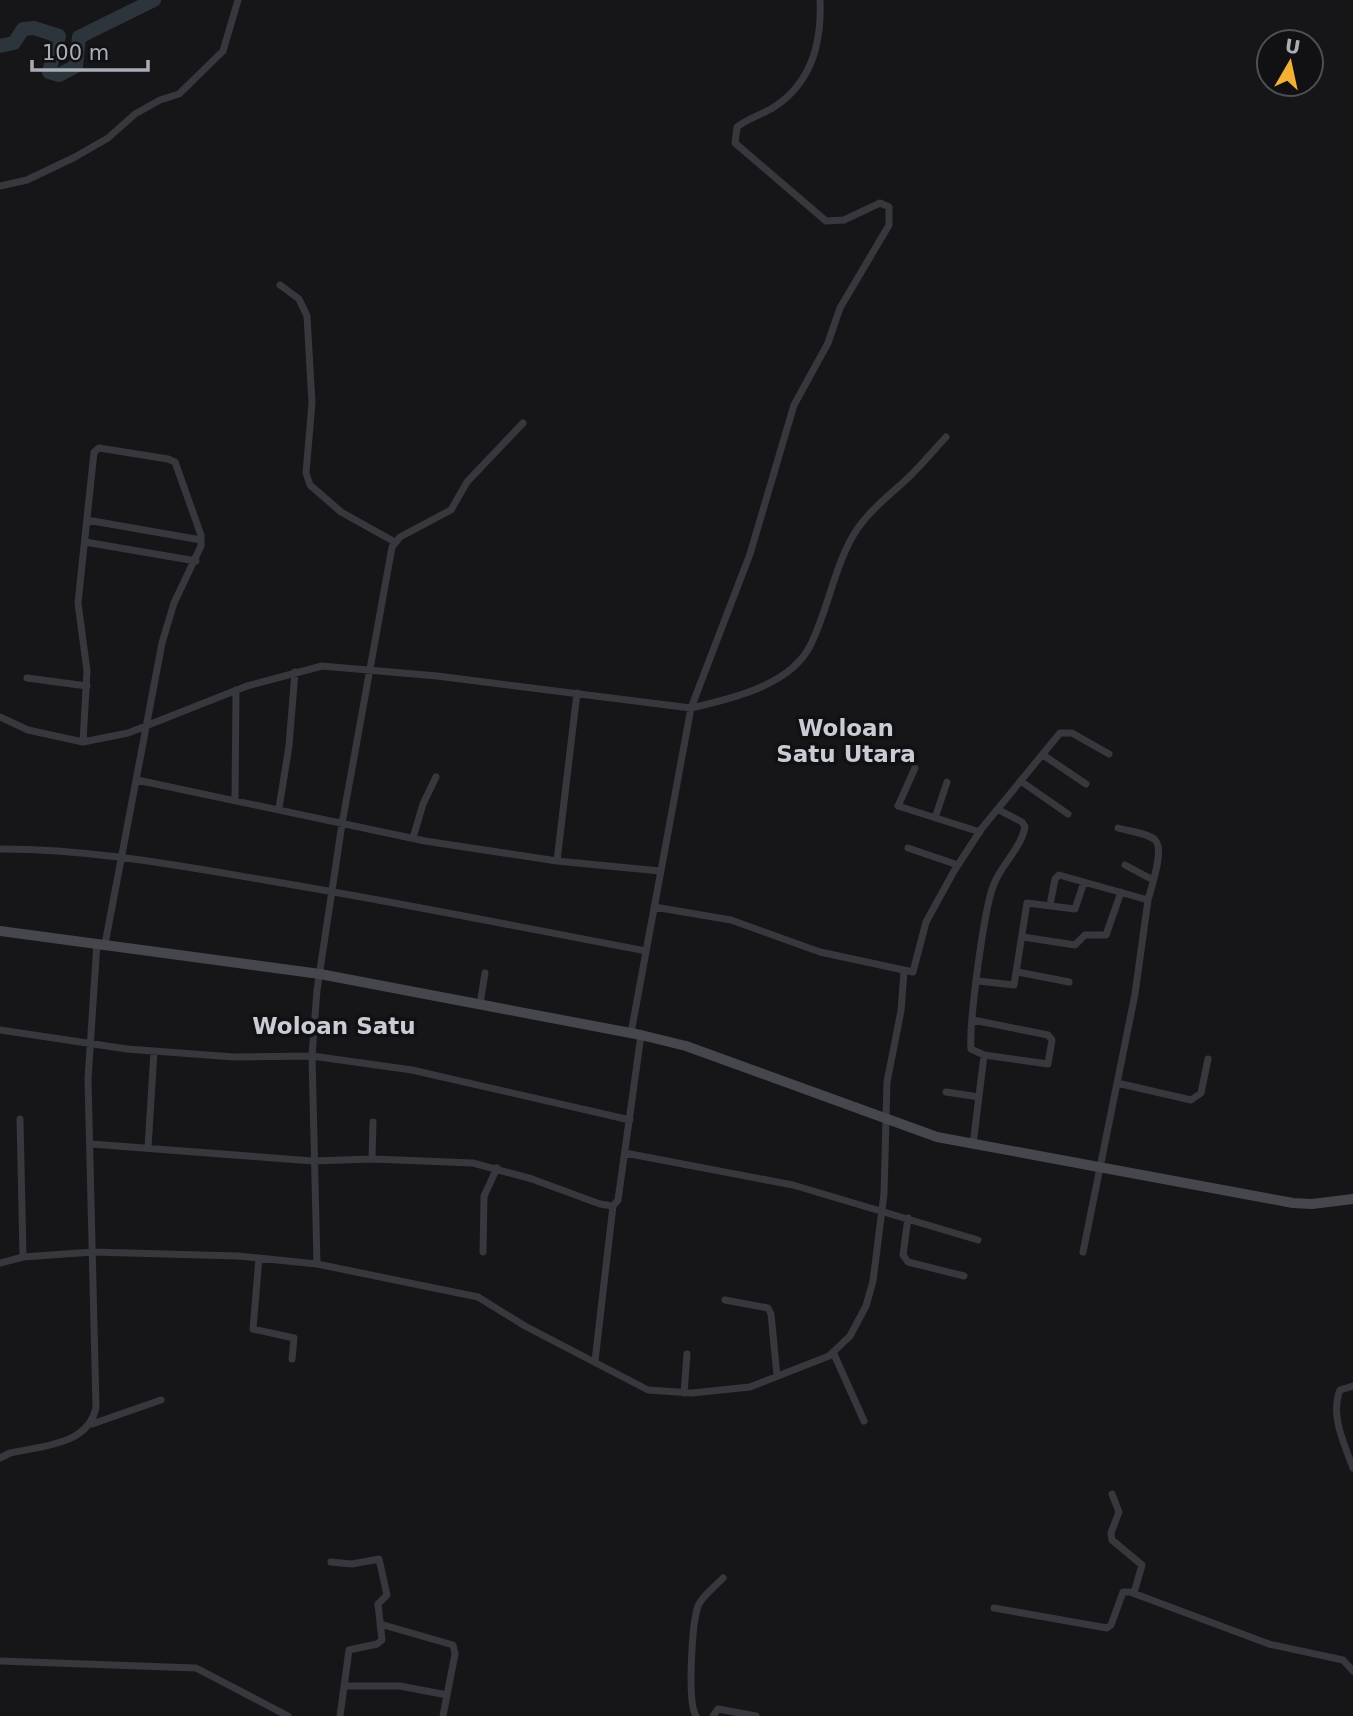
<svg xmlns="http://www.w3.org/2000/svg" width="1353" height="1716" font-family="'DejaVu Sans',sans-serif">
  <style>
    .lines { fill: none; stroke-linecap: round; stroke-linejoin: round }
    .river { stroke: #2c353c; stroke-width: 14 }
    .minor { stroke: #37383d; stroke-width: 7 }
    .secondary { stroke: #45474d; stroke-width: 10 }
    .labels { text-anchor: middle; stroke-width: 7; stroke-linejoin: round; paint-order: stroke }
    .quarter-label { font-size: 23px; font-weight: bold; fill: #c9ccd4; stroke: #111113 }
  </style>
  <rect width="100%" height="100%" fill="#161618"/>
  <g class="lines">
    <path class="river" d="M0 46 14 43 23 29 34 28 59 36 49 72 59 75 76 66 79 37 154 0"/>
    <path class="minor" d="M0 186 27 180 75 157 108 138 135 114 160 100 179 94 223 51 238 0
      M280 285 299 299 307 316 312 403 306 473 310 485 341 512 395 542
      M87 520 201 540
      M85 542 196 561
      M27 678 87 686
      M0 717 28 730 83 742 128 733 247 686 322 666 437 676 691 708C731 699 792 685 811 644 828 609 834 568 854 534 869 510 889 496 909 477 922 464 934 450 946 437
      M83 742 87 671 78 603 94 452 99 448 168 459 175 462 201 535V546L174 603 162 643 105 944
      M1043 755 1086 784
      M915 768 898 806 980 832
      M137 780 425 841 557 861 660 871
      M1022 782 1068 814
      M235 800 236 690
      M279 808 289 746 295 672
      M935 818 947 782
      M413 838 423 804 436 777
      M908 848 958 865
      M0 849C90 849 175 865 264 880 392 901 519 927 646 951
      M557 861 577 693
      M1125 865 1153 880
      M1050 905 1055 879 1059 875 1148 900C1151 888 1165 849 1155 840 1148 833 1128 831 1118 828
      M654 907 731 920 820 952 913 972 926 922 954 871 982 828 1060 733H1072L1109 754
      M1023 937 1075 945 1085 935H1106L1121 892
      M1018 972 1069 982
      M978 981 1014 985 1027 903 1075 909 1084 882
      M480 1004 485 973
      M973 1020 1048 1035 1052 1040 1048 1064 984 1055 971 1049C969 1023 984 907 994 884 1002 864 1021 848 1025 827L1022 822 999 810
      M0 1030 127 1049 234 1057 312 1056 412 1070 630 1120
      M631 1033 691 708 750 554 794 405 828 343 840 308 889 225V207L880 203 844 220 826 221 735 143 737 127C747 119 760 115 771 109 811 85 822 44 820 0
      M1117 1083 1191 1100 1201 1093 1208 1059
      M946 1092 979 1097
      M20 1119 23 1257
      M91 1144 313 1161 372 1159 473 1163 532 1179 600 1204 613 1206 618 1200 641 1035
      M973 1145 984 1055
      M148 1148 154 1051
      M625 1153 793 1185 978 1240
      M372 1159 373 1122
      M908 1218 903 1255 908 1262 964 1276
      M483 1252 484 1196 497 1168
      M1083 1252 1135 994 1148 900
      M259 1258 253 1329 294 1338 292 1359
      M0 1263 23 1257 93 1252 238 1256 317 1264 478 1297 525 1326 648 1390 692 1393 750 1387 829 1356 850 1336 866 1306 873 1281 884 1194 887 1082 901 1011 904 971
      M317 1264 312 1056 317 990 342 824 392 547 400 537 451 510 467 482 523 423
      M725 1300 768 1308 771 1314 777 1376
      M833 1352 864 1421
      M595 1361 613 1206
      M1353 1386 1340 1390C1330 1416 1344 1443 1353 1468
      M684 1393 687 1354
      M92 1424 161 1400
      M0 1458 10 1453C42 1446 89 1445 96 1407L88 1079 97 943
      M1112 1494 1119 1512 1111 1533 1112 1540 1142 1565 1134 1593
      M331 1562 352 1564 379 1559 387 1595 378 1604 382 1640 377 1644 349 1650 340 1716
      M994 1608 1107 1628 1111 1625 1123 1592H1130L1269 1644 1343 1660 1353 1671
      M380 1624 453 1645 455 1654 443 1716
      M0 1661 196 1668 288 1716
      M344 1686H400L447 1695
      M696 1716C687 1702 692 1623 698 1606 702 1596 716 1586 723 1578
      M713 1716 718 1709 756 1716"/>
    <path class="secondary" d="M0 931 320 974 641 1035 686 1046 937 1137 1293 1203 1312 1204 1353 1199"/>
  </g>
  <g class="labels">
    <g class="quarter-label">
      <text x="846" y="736">Woloan<tspan x="846" dy="26">Satu Utara</tspan></text>
      <text x="334" y="1034">Woloan Satu</text>
    </g>
  </g>
  <g transform="translate(1290 63) rotate(9)"><circle r="33" fill="#111113" stroke="#4d4f55" stroke-width="2"/>
  <path d="M0-5L12 26L0 18L-12 26Z" fill="#f2b134"/>
  <text y="-10" font-size="19" font-weight="bold" text-anchor="middle" fill="#a8adb8">U</text>
  </g>
  <path d="M32 60v10h116v-10" fill="none" stroke="#a8adb8" stroke-width="3.5"/>
  <text x="42" y="60" font-size="21" fill="#a8adb8" stroke="#111113" stroke-width="5" paint-order="stroke">100 m</text>
</svg>
